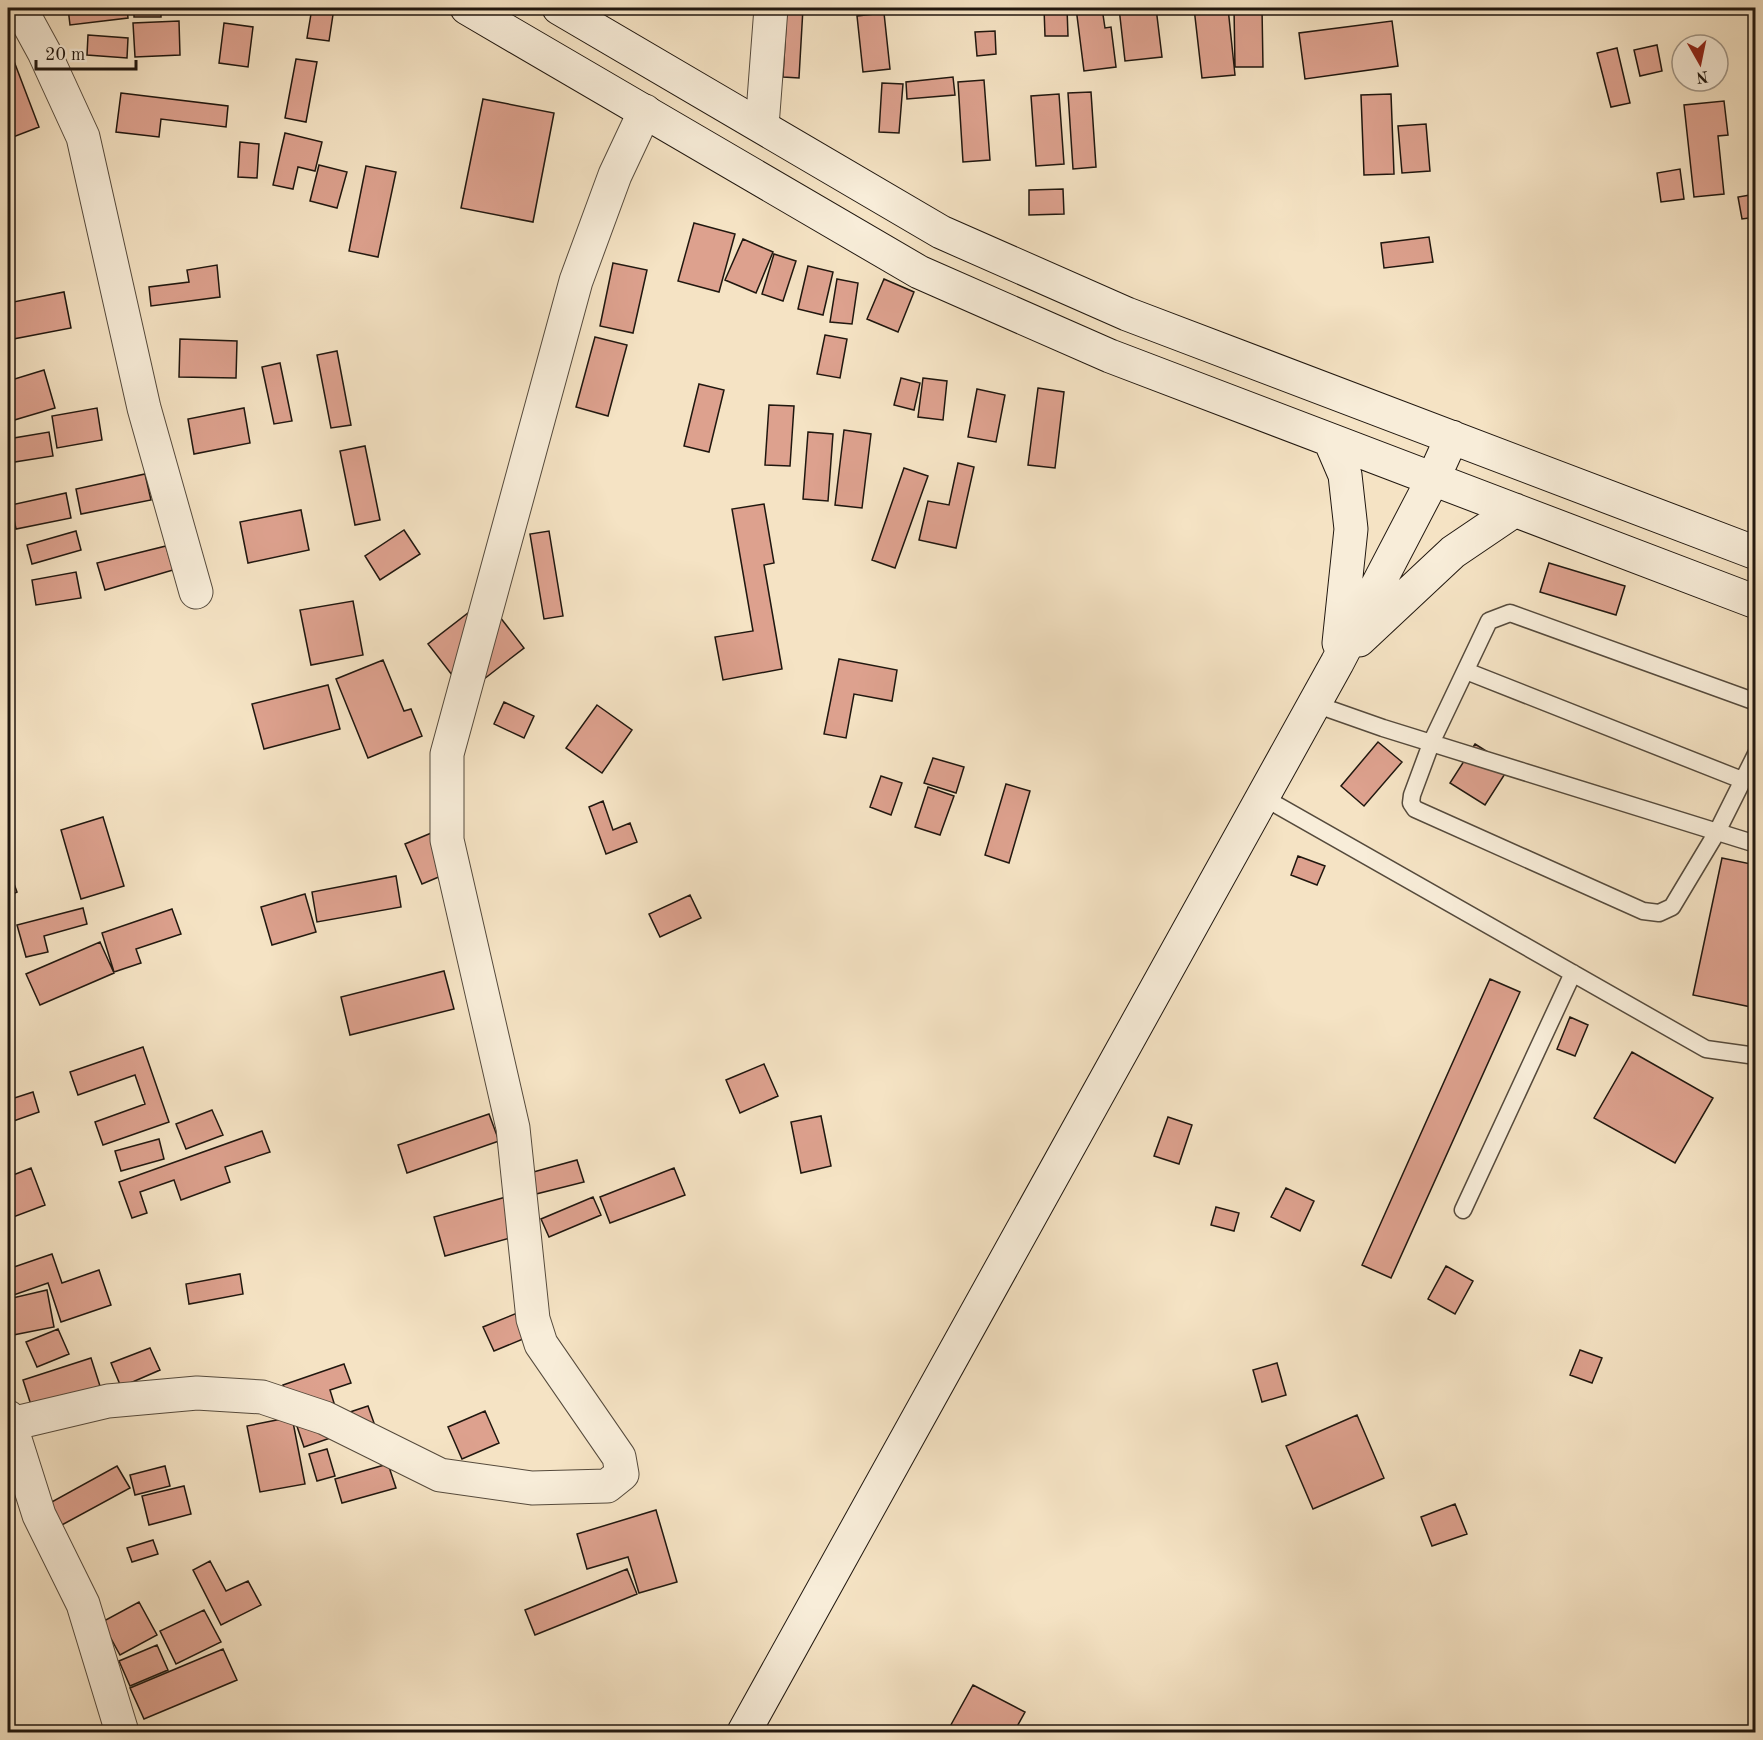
<svg xmlns="http://www.w3.org/2000/svg" width="1763" height="1740" font-family="'Old Standard TT',serif">
  <style>
    .building { fill: #dda18e; stroke: #20170f; stroke-width: 1.5 }
    .lines { fill: none; stroke-linecap: round; stroke-linejoin: round }
    .lane-casing { stroke: #554a3c; stroke-width: 19 }
    .street-casing { stroke: #554a3c; stroke-width: 35 }
    .secondary-casing { stroke: #20170f; stroke-width: 35 }
    .lane { stroke: #f8edd9; stroke-width: 16 }
    .street { stroke: #f8edd9; stroke-width: 33 }
    .secondary { stroke: #f8edd9; stroke-width: 33 }
  </style>
  <rect width="100%" height="100%" fill="#f5e3c4"/>
  <filter id="stains"><feTurbulence type="fractalNoise" baseFrequency=".00333" numOctaves="4"/><feColorMatrix values="0 0 0 0 .2 0 0 0 0 .09 0 0 0 0 .02 0 0 0 .5 -.17"/></filter>
  <radialGradient id="worn" r=".72"><stop offset=".6" stop-color="#630" stop-opacity="0"/><stop offset="1" stop-color="#630" stop-opacity=".3"/></radialGradient>
  <path class="building" d="M68 8H127L128 18 70 25Z
    M134 8H161V17H134Z
    M237 8H258L256 13Z
    M312 8H334L329 41 307 38Z
    M787 8H803L799 78 783 77Z
    M1044 8H1067L1068 36H1045Z
    M1076 8H1102L1105 28 1111 27 1116 67 1084 71Z
    M1119 8H1156L1162 57 1125 61Z
    M1194 8H1228L1235 75 1202 78Z
    M1234 8H1262L1263 67H1235Z
    M884 13 890 69 863 72 857 16Z
    M179 21 180 55 135 57 133 23Z
    M1392 21 1398 66 1305 79 1299 33Z
    M224 23 253 27 248 67 219 63Z
    M995 31 996 54 977 56 975 32Z
    M88 35 128 38 127 58 87 55Z
    M1657 45 1662 71 1640 76 1634 50Z
    M1617 48 1630 103 1611 107 1597 53Z
    M12 56 39 127 8 139V58Z
    M296 59 317 62 306 122 285 118Z
    M953 77 955 95 907 99 906 82Z
    M984 80 990 160 963 162 958 82Z
    M882 83 903 84 899 133 879 132Z
    M1091 92 1096 167 1073 169 1068 93Z
    M121 93 228 106 226 127 161 119 159 137 116 132Z
    M1059 94 1064 164 1036 166 1031 96Z
    M1391 94 1394 174 1364 175 1361 95Z
    M483 99 554 113 533 222 461 208Z
    M1724 101 1728 135 1718 136 1724 194 1694 197 1684 105Z
    M1426 124 1430 171 1402 173 1398 126Z
    M285 133 322 142 315 171 298 167 293 189 273 185Z
    M240 142 259 144 257 178 238 177Z
    M319 165 347 172 337 208 310 201Z
    M366 166 396 172 378 257 349 251Z
    M1680 169 1684 199 1661 202 1657 173Z
    M1063 189 1064 214 1029 215V190Z
    M1756 194V217L1742 219 1738 197Z
    M694 223 735 234 719 292 678 281Z
    M1429 237 1433 262 1384 268 1381 243Z
    M743 239 773 252 756 293 725 280Z
    M774 254 796 261 783 301 762 294Z
    M613 263 647 270 633 333 600 326Z
    M217 265 220 297 151 306 149 287 189 282 187 270Z
    M808 266 833 272 823 315 798 309Z
    M837 279 858 283 852 324 830 322Z
    M884 279 914 292 898 332 867 319Z
    M64 292 71 328 8 340V303Z
    M825 335 847 339 840 378 817 374Z
    M595 337 627 345 608 416 576 407Z
    M180 339 237 341 236 378 179 377Z
    M337 351 351 425 331 428 317 355Z
    M280 363 292 421 274 424 262 367Z
    M44 370 55 408 11 421 8 409V381Z
    M901 378 920 383 914 410 894 405Z
    M923 378 947 381 943 420 918 417Z
    M699 384 724 390 709 452 684 446Z
    M1038 388 1064 392 1055 468 1028 465Z
    M977 389 1005 395 996 442 968 437Z
    M769 405 794 406 790 466 765 465Z
    M97 408 102 440 57 448 52 416Z
    M244 408 250 443 194 454 188 419Z
    M844 430 871 434 862 508 835 505Z
    M49 432 53 456 8 463V439Z
    M808 432 833 434 828 501 803 499Z
    M365 446 380 520 355 525 340 451Z
    M958 463 974 467 956 548 919 540 928 501 949 505Z
    M904 468 928 476 895 568 872 560Z
    M145 474 151 500 81 514 76 489Z
    M66 493 71 518 16 529 11 505Z
    M764 504 774 563 764 565 782 669 723 680 715 637 753 631 732 509Z
    M301 510 309 550 248 563 240 522Z
    M404 530 420 554 380 580 365 556Z
    M76 531 81 550 32 564 27 545Z
    M549 531 563 616 544 619 530 534Z
    M166 546 173 570 105 590 97 563Z
    M1549 563 1625 586 1616 615 1540 592Z
    M76 572 81 598 36 605 32 580Z
    M486 599 524 648 466 693 428 644Z
    M353 601 363 655 311 665 300 610Z
    M839 659 897 670 892 701 854 694 846 738 824 734Z
    M383 660 404 711 411 709 422 736 368 758 336 679Z
    M328 685 340 729 264 749 252 704Z
    M504 702 534 716 524 738 494 724Z
    M597 705 632 730 602 773 566 748Z
    M1378 742 1402 762 1364 806 1341 786Z
    M1475 744 1510 766 1485 805 1450 783Z
    M933 758 964 767 956 793 924 783Z
    M881 776 902 783 891 815 870 807Z
    M1006 784 1030 791 1009 863 985 855Z
    M928 787 954 796 940 835 915 827Z
    M603 801 613 830 630 823 637 842 606 854 589 807Z
    M103 817 124 886 81 899 61 830Z
    M448 826 465 866 422 884 405 844Z
    M1298 856 1325 866 1317 885 1291 875Z
    M1722 858 1756 865V1008L1693 995Z
    M8 867 17 892 8 896Z
    M396 876 401 907 317 922 312 892Z
    M305 894 316 932 272 945 261 907Z
    M690 895 701 918 660 937 649 914Z
    M83 908 87 924 44 936 48 952 26 957 17 925Z
    M172 909 181 934 136 949 141 963 114 972 102 933Z
    M100 942 114 973 40 1005 26 974Z
    M444 971 454 1009 350 1035 341 997Z
    M1490 979 1520 992 1391 1278 1362 1265Z
    M1570 1017 1588 1025 1575 1056 1557 1049Z
    M143 1047 169 1122 103 1145 95 1122 145 1104 135 1075 78 1095 70 1072Z
    M1632 1052 1713 1098 1675 1163 1594 1118Z
    M764 1064 778 1096 740 1113 726 1080Z
    M33 1092 39 1112 8 1123V1100Z
    M212 1110 223 1135 186 1149 176 1124Z
    M489 1114 499 1141 407 1173 398 1145Z
    M821 1116 831 1166 801 1173 791 1122Z
    M1168 1117 1192 1125 1179 1164 1154 1156Z
    M262 1131 270 1152 225 1167 230 1182 181 1200 174 1180 140 1192 147 1213 132 1218 119 1182Z
    M159 1139 164 1159 121 1171 115 1151Z
    M577 1160 584 1182 532 1195 526 1174Z
    M31 1168 45 1205 8 1219V1177Z
    M674 1168 685 1195 610 1223 600 1197Z
    M1286 1188 1314 1201 1300 1231 1271 1217Z
    M506 1197 517 1236 445 1256 434 1217Z
    M593 1197 601 1215 549 1237 541 1219Z
    M1216 1207 1239 1213 1234 1231 1211 1225Z
    M8 1228 14 1248 8 1250Z
    M52 1254 62 1283 99 1270 111 1305 61 1322 48 1283 8 1297V1269Z
    M1446 1266 1473 1281 1455 1314 1428 1299Z
    M240 1274 243 1294 189 1304 186 1284Z
    M47 1290 54 1327 8 1336V1299Z
    M537 1305 547 1329 494 1351 483 1327Z
    M58 1329 69 1354 37 1367 26 1342Z
    M150 1348 160 1370 121 1387 111 1363Z
    M1580 1350 1602 1358 1592 1383 1570 1375Z
    M91 1358 100 1386 32 1408 23 1380Z
    M1277 1363 1286 1395 1262 1402 1253 1370Z
    M344 1364 351 1383 330 1390 338 1416 368 1406 374 1423 304 1447 283 1385Z
    M485 1411 499 1443 462 1459 448 1427Z
    M1357 1415 1384 1478 1313 1509 1286 1446Z
    M292 1417 305 1484 260 1492 247 1426Z
    M327 1449 335 1476 317 1481 309 1454Z
    M388 1464 396 1488 342 1503 335 1479Z
    M117 1466 130 1488 60 1526 48 1504Z
    M165 1466 170 1486 135 1495 130 1475Z
    M184 1486 191 1514 149 1525 142 1496Z
    M1455 1504 1467 1534 1432 1546 1421 1517Z
    M656 1510 677 1582 639 1593 628 1557 587 1569 577 1534Z
    M153 1540 158 1554 132 1562 127 1548Z
    M210 1561 226 1591 248 1581 261 1605 221 1625 193 1570Z
    M627 1569 637 1594 535 1635 525 1610Z
    M139 1602 157 1635 120 1655 102 1622Z
    M204 1610 221 1642 176 1664 160 1631Z
    M157 1645 168 1670 130 1686 119 1661Z
    M223 1649 237 1680 144 1719 130 1688Z
    M973 1685 1025 1712 1014 1732H947Z"/>
  <g class="lines">
    <defs>
      <path id="lane" d="M1466 671 1742 780
        M1756 702 1510 613 1489 621 1432 741 1412 795 1411 803 1415 809 1643 911 1659 913 1672 907 1717 832 1756 754
        M1312 703 1383 728 1756 844
        M1261 796 1706 1049 1756 1056
        M1463 1210 1573 973"/>
      <path id="street" d="M20 8 44 52 83 137 144 408 196 592
        M762 126 771 8
        M8 1417 39 1515 83 1604 122 1732
        M11 1424 108 1401 197 1393 262 1397 325 1418 440 1475 532 1488 607 1486 622 1474 619 1457 541 1344 533 1319 513 1128 447 840V754L576 281 615 175 645 111"/>
      <path id="secondary" d="M467 8 919 272 1110 356 1756 602
        M559 8 941 232 1127 314 1756 553
        M1330 440 1345 475 1351 529 1339 643
        M1359 640 1453 552 1515 510
        M744 1732 1337 663 1433 479 1452 437"/>
    </defs>
    <use href="#lane" class="lane-casing"/>
    <use href="#street" class="street-casing"/>
    <use href="#secondary" class="secondary-casing"/>
    <use href="#lane" class="lane"/>
    <use href="#street" class="street"/>
    <use href="#secondary" class="secondary"/>
  </g>
  <rect width="1763" height="1740" fill="none" stroke="#f5e3c4" stroke-width="30"/>
  <rect x="9" y="9" width="1745" height="1722" fill="none" stroke="#20170f" stroke-width="3"/>
  <rect x="15" y="15" width="1733" height="1710" fill="none" stroke="#20170f" stroke-width="1.5"/>
  <g transform="translate(1700 63) rotate(171)"><circle r="28" fill="#f8edd9" stroke="#a29788" stroke-width="1.5"/>
  <path d="M0-4.5L10 22L0 15L-10 22Z" fill="#8f2418"/>
  <text y="-9" font-size="16" font-weight="bold" text-anchor="middle" fill="#20170f">N</text>
  </g>
  <path d="M36 60v9h100v-9" fill="none" stroke="#20170f" stroke-width="3"/>
  <text x="45" y="60" font-size="18" fill="#20170f" stroke="#f8edd9" stroke-width="4.5" paint-order="stroke">20 m</text>
  <rect width="100%" height="100%" filter="url(#stains)"/>
  <rect width="100%" height="100%" fill="url(#worn)"/>
</svg>
